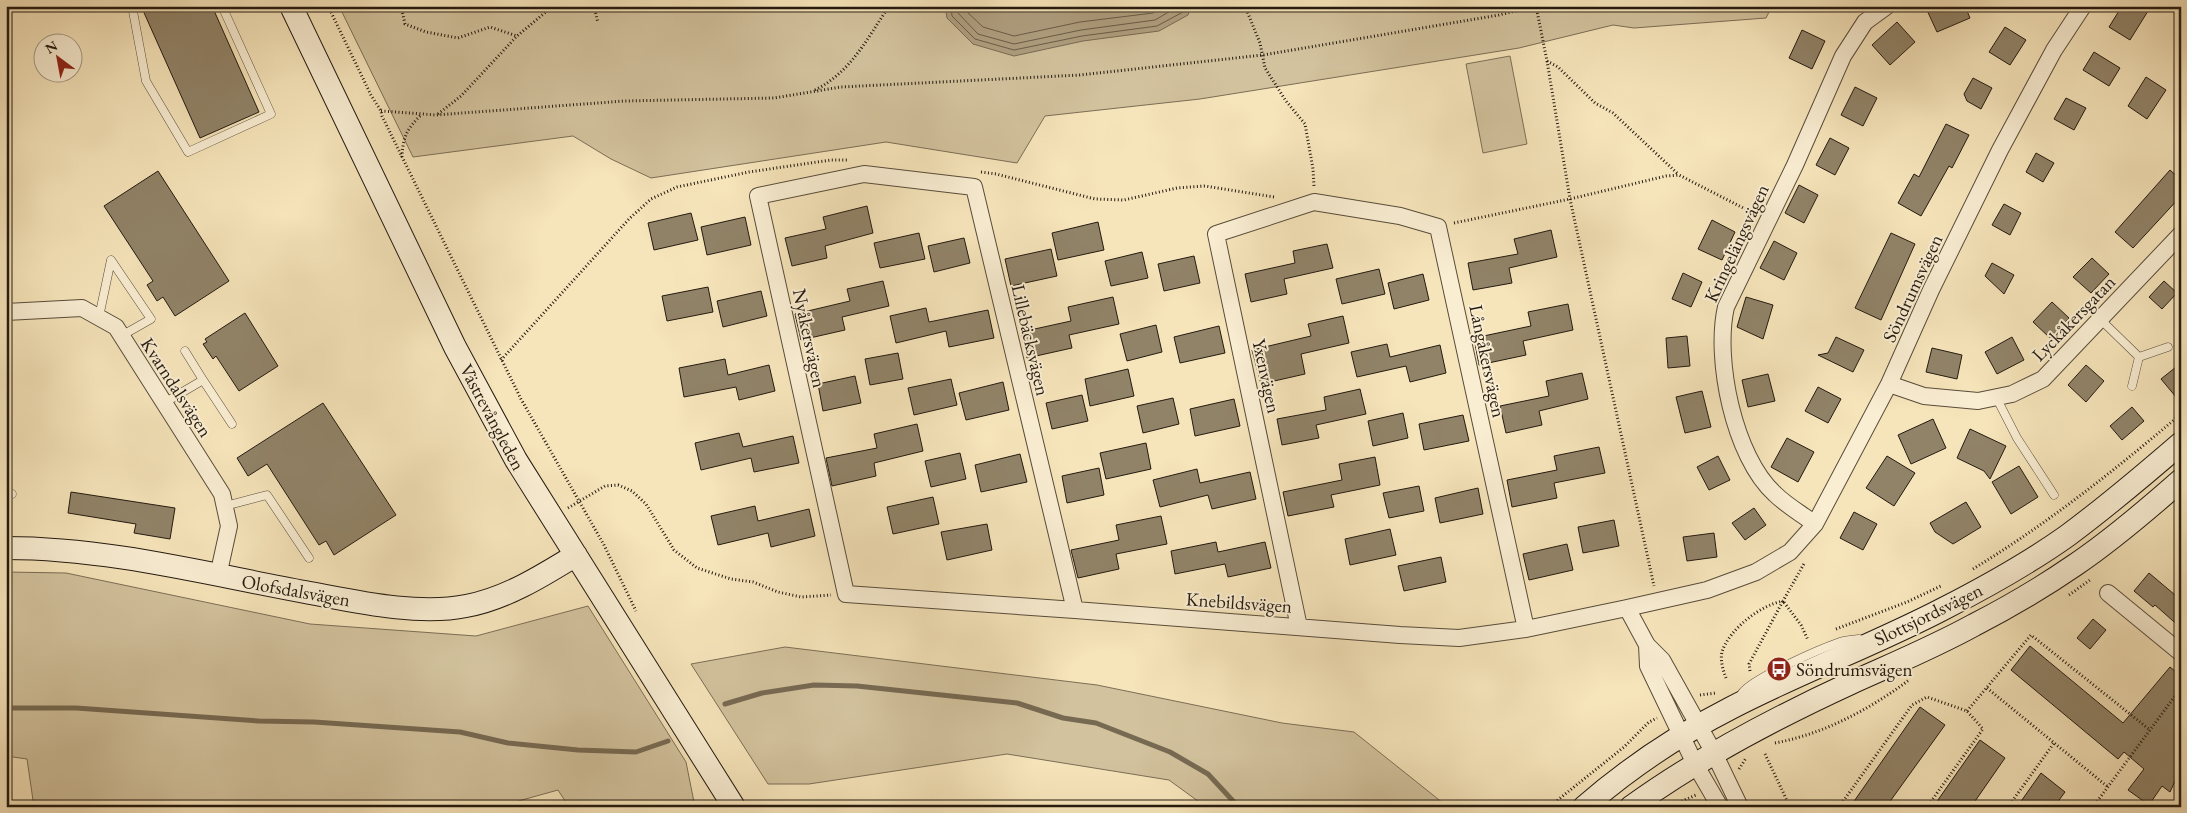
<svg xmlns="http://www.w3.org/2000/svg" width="2187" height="813" font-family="'EB Garamond',serif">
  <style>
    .green { fill: #d2c29d; stroke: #7b6e56 }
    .water { fill: #af9f80; stroke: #776a53 }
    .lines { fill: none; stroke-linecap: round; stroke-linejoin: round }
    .shore { stroke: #6a5c48; stroke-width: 1 }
    .stream { stroke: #776a53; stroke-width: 5 }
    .building { fill: #918368; stroke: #241a10 }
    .lane-casing { stroke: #584c3a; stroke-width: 9 }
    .street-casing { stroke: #584c3a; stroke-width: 18 }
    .secondary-casing { stroke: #241a10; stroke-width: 24 }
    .path { stroke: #241a10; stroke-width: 3; stroke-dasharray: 1 2.5; stroke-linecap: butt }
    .lane { stroke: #f9edd2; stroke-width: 8 }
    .street { stroke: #f9edd2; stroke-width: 16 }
    .secondary { stroke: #f9edd2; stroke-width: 22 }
    .labels { text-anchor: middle; stroke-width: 4; stroke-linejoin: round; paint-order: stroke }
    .street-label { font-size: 19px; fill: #241a10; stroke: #f9edd2 }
    .poi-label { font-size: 19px; fill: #241a10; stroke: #f9edd2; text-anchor: start }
  </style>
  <rect width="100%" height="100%" fill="#f6e4ba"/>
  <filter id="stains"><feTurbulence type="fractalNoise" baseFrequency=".004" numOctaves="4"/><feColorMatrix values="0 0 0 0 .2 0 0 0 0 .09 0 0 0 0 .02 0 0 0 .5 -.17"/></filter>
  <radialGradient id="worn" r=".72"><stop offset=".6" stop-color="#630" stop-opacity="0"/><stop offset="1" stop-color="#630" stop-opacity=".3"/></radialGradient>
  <path class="green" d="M339 6H1772L1766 18 1634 28 1613 25 1519 48 1200 99 1045 116 1017 163 886 142 651 178 611 159 573 136 413 157Z
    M1510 56 1527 144 1483 153 1466 64Z
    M6 572 66 573 310 624 476 636 588 606 686 762 695 807H569L558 790 497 807H34L27 759 6 756Z
    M785 647 1097 685 1282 723 1354 732 1448 807H1206L1169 780 1007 754 809 784H768L691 664Z"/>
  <path class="water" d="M945 6H1191L1188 15 1159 31 1083 41 1014 56 973 44 947 18Z"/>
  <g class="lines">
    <path class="shore" d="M951 6 952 16 975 39 1014 50 1082 36 1157 26 1183 12 1186 6
      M957 6 958 13 978 34 1014 44 1081 30 1155 20 1179 6
      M964 6 965 10 983 27 1014 36 1080 22 1153 13 1165 6"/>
    <path class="stream" d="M725 704 762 693 814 685 857 686 1017 703 1063 718 1096 723 1170 752 1208 774 1234 802 1242 807
      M6 708H76L259 721 314 722 460 732 508 743 578 750 636 752 668 741"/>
  </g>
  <path class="building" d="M141 6H212L259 112 200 138Z
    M1925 6H1965L1970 18 1937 32Z
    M2122 6H2140L2148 11 2130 40 2109 27Z
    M1897 22 1915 42 1890 65 1872 45Z
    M2005 27 2026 40 2010 65 1989 52Z
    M1802 30 1825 41 1812 69 1789 58Z
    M2094 52 2120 68 2109 86 2083 70Z
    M2146 77 2166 90 2147 119 2128 106Z
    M1973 78 1992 88 1981 109 1967 101 1964 94Z
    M1855 87 1877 98 1863 126 1841 115Z
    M2066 98 2086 108 2074 130 2054 119Z
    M1946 124 1969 135 1952 168 1949 166 1921 216 1898 203 1914 174 1919 177Z
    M1830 138 1849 148 1835 175 1816 165Z
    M2036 153 2054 163 2043 182 2026 172Z
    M2170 170 2181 180V196L2133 248 2115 232Z
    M158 171 229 281 175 316 163 297 157 301 147 285 153 281 104 206Z
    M1799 185 1818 195 1804 223 1785 213Z
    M2004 204 2021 213 2010 235 1992 225Z
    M867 206 873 233 825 246 827 258 792 266 785 238 826 229 823 217Z
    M691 213 698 240 654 250 648 223Z
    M745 217 751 245 707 255 701 227Z
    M1712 220 1735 232 1722 260 1698 249Z
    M1098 222 1104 250 1058 260 1052 233Z
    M1551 230 1557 257 1509 268 1512 283 1473 290 1468 263 1518 254 1514 239Z
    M919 233 925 259 880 268 874 243Z
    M1891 233 1915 244 1881 320 1855 308Z
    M964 238 970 263 934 272 928 246Z
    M1774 241 1797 253 1784 280 1760 268Z
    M1327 244 1333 268 1284 279 1287 294 1251 302 1245 274 1295 263 1293 251Z
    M1051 249 1057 276 1011 286 1005 259Z
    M1142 252 1148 278 1111 286 1105 261Z
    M1194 256 1200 283 1164 291 1158 264Z
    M2092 258 2109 274 2091 293 2073 277Z
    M1992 263 2014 275 2004 294 1985 276Z
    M1379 269 1385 294 1342 304 1336 279Z
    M1683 273 1702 282 1691 307 1672 299Z
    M1423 274 1429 300 1394 309 1388 283Z
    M883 281 889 306 842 317 845 330 801 340 795 314 850 301 847 289Z
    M2164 281 2177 293 2162 309 2149 297Z
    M708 287 713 312 667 321 662 296Z
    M761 291 767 316 723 327 717 301Z
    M1113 297 1119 324 1069 335 1072 348 1027 358 1021 332 1071 321 1068 307Z
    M1746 297 1773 305 1763 339 1737 327Z
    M2052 302 2069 318 2050 338 2033 322Z
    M1568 304 1573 330 1523 341 1526 355 1479 365 1474 338 1531 326 1528 312Z
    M926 308 929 322 988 310 994 338 949 347 946 331 896 343 890 316Z
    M245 313 278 366 239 391 216 356 213 359 203 344 207 342 205 339Z
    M1343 316 1349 343 1301 354 1305 374 1261 384 1252 350 1311 336 1308 324Z
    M1156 325 1162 352 1127 361 1120 334Z
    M1219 326 1225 353 1180 363 1174 337Z
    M1687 336 1690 366 1668 368 1666 338Z
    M1836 337 1864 350 1853 372 1818 355 1828 353Z
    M2012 337 2024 360 1997 374 1985 352Z
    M1387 344 1390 357 1440 345 1446 373 1410 382 1406 366 1357 377 1351 352Z
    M1932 348 1962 355 1957 379 1926 372Z
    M898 353 903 379 870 385 865 359Z
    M725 359 728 375 769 365 775 391 739 400 736 387 684 397 679 368Z
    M2181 363V403L2161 379Z
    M2086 365 2104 381 2086 402 2068 385Z
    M1128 369 1134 396 1090 406 1085 379Z
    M1582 373 1588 399 1539 411 1542 425 1506 433 1500 406 1549 396 1546 381Z
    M1768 374 1775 401 1748 407 1742 380Z
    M855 376 861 403 823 411 818 384Z
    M951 379 957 405 914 415 908 388Z
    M1003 382 1009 410 966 420 959 393Z
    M1818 387 1841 399 1828 423 1805 411Z
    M1360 389 1366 414 1316 425 1319 438 1282 445 1277 419 1326 410 1324 397Z
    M1702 391 1711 427 1685 433 1676 397Z
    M1082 395 1088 421 1052 429 1046 403Z
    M1173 398 1179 424 1143 433 1137 406Z
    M1234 399 1240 426 1195 436 1190 409Z
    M323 403 396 515 334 555 326 541 319 545 267 464 248 476 237 458Z
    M2132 407 2144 421 2122 440 2110 426Z
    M1403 413 1408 438 1373 446 1368 421Z
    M1463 415 1469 441 1424 450 1419 424Z
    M1933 419 1946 448 1911 464 1898 435Z
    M917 424 923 451 874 463 876 476 832 486 826 458 877 448 874 434Z
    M1970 429 2006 446 1990 479 1984 471 1957 458Z
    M739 433 743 447 793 436 799 463 754 472 751 458 701 470 695 443Z
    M1787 438 1814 452 1798 482 1771 467Z
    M1146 443 1151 469 1106 479 1100 453Z
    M1599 447 1605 473 1554 483 1557 498 1512 507 1507 480 1557 470 1554 456Z
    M960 453 966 479 931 487 925 461Z
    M1020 454 1027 482 981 492 975 465Z
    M1718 456 1730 480 1709 490 1697 467Z
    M1887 456 1915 473 1894 506 1866 488Z
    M1375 457 1380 485 1331 495 1334 507 1288 516 1283 492 1342 480 1339 464Z
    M2019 466 2038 497 2011 514 1992 482Z
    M1099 468 1104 495 1067 503 1062 476Z
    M1197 469 1200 483 1250 472 1256 499 1212 509 1208 495 1160 507 1153 480Z
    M1419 486 1424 511 1389 518 1383 493Z
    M1478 488 1483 514 1440 523 1435 498Z
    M71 492 175 508 170 539 134 533 136 524 68 513Z
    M933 497 939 524 893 534 887 507Z
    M1966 502 1981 527 1953 544 1935 532 1930 523Z
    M755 506 758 521 809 509 815 536 771 547 768 533 718 545 711 516Z
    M1754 508 1766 525 1745 540 1732 523Z
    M1854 512 1877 524 1863 550 1840 538Z
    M1161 516 1167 544 1116 554 1119 569 1078 578 1071 550 1119 540 1116 525Z
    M1614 520 1619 546 1583 553 1578 527Z
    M987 524 992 550 947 560 941 532Z
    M1390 529 1396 555 1350 565 1345 539Z
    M1714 533 1717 557 1687 561 1683 537Z
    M1216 542 1218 552 1265 542 1271 568 1228 577 1225 564 1175 574 1171 551Z
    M1567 544 1573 570 1529 580 1523 554Z
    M1441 557 1446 582 1404 591 1398 566Z
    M2149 573 2181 600V628L2155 605 2153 607 2134 591Z
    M2093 619 2106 630 2090 649 2077 638Z
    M2030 646 2123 723 2170 667 2181 676V768L2170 792 2162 786 2149 805 2128 790 2144 769 2124 752 2118 759 2011 670Z
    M1920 707 1945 725 1886 807H1850Z
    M1980 740 2005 758 1971 807H1933Z
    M2041 773 2065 792 2054 807H2017Z"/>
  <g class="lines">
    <defs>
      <path id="lane" d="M132 6 146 81 188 152 271 114 222 6
        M99 317 111 260 151 319 121 336
        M2100 319 2139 357 2168 347
        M203 380 232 424
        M2132 386 2139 357
        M1996 397 2017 438 2054 495
        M164 403 203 380 185 351
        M6 494H12
        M225 506 267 495 309 558
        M1742 693C1753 678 1820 649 1840 642 1846 640 1853 640 1859 639"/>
      <path id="street" d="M6 312 82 308 116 327 222 494 229 526 218 576
        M1889 384 1924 396 1978 401 2012 394 2043 379 2181 234
        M1815 524C1802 514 1787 506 1775 494 1734 457 1714 359 1726 307L1795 165 1843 56 1865 22 1887 6
        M2108 593 2181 653
        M1075 610 974 187 864 174 758 196 846 594 1075 610 1400 635 1459 638 1526 629 1627 608
        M1299 627 1216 234 1314 202 1400 216 1438 227 1526 629
        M1647 645 1648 666 1695 764 1720 807
        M1740 807 1714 753 1662 660 1647 645 1627 608 1707 590 1756 572 1790 552 1815 524 1889 384 1931 290 2000 150 2054 50 2083 6"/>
      <path id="secondary" d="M291 6 455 347 516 460 734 807
        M6 548C107 548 207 574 305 592 354 601 417 616 466 606 505 599 542 576 576 555
        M1584 807C1629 768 1678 735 1731 708 1800 672 1874 645 1943 609 1984 588 2029 563 2067 536 2106 507 2144 475 2181 443
        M1631 807C1700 757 1775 718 1851 683 1893 664 1934 647 1974 625 2009 607 2043 587 2075 565 2112 540 2147 510 2181 480"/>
    </defs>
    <use href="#lane" class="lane-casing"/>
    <use href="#street" class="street-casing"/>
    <use href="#secondary" class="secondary-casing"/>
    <path class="path" d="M328 6 371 95 381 111 382 116 521 399 604 545 636 611
      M401 6 405 24 426 32 458 38 490 27 517 36 553 6
      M594 6 598 23
      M1245 6 1260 43 1265 68 1286 101 1305 124 1313 169 1314 186
      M1536 6 1547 61 1570 199 1654 586
      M1547 61 1558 67 1595 103 1613 113 1678 174
      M815 90C851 72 867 39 889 6
      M381 111 436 115 624 101 774 98 841 87 1080 75 1263 55 1499 15 1535 6
      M438 114 461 96 517 36
      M402 157C403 136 407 129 421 115
      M981 172 996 174 1095 199 1124 200 1177 188 1205 186 1274 197
      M1454 223 1570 199 1666 176 1679 175 1755 214
      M501 360 629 219 651 199 677 187 749 172 831 160H848
      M568 508 605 486 618 485 632 491 646 504 674 550 697 568 731 579 753 582 778 592 801 597 831 595
      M1973 569C2047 524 2115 470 2181 414
      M2069 595 2090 580
      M1836 629 1907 602 1941 586
      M1750 671 1749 664 1783 601 1801 625 1808 640
      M1726 678C1723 670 1720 660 1722 652 1729 629 1761 605 1783 601L1805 562
      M1987 688 2108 787
      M1700 695 1716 693
      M1967 711 2031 635 2150 730
      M1775 743C1824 734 1870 709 1909 680
      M1765 754 1790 807
      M1739 769 1746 758
      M1549 807 1624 747 1649 722 1657 718
      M1669 807 1696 795
      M1839 807 1912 705 1927 697 1967 711 1983 729 1927 807
      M2008 807 2054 743
      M2093 807 2181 688
      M2178 807 2181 803"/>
    <use href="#lane" class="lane"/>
    <use href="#street" class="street"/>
    <use href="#secondary" class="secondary"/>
  </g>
  <defs>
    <symbol id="bus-disc" viewBox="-11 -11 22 22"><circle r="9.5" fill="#8f2418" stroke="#f9edd2"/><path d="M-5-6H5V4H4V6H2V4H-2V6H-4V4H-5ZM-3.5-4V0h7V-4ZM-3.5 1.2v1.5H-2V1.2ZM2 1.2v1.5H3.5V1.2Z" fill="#fff"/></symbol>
  </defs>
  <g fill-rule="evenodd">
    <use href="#bus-disc" x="1765" y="655" width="28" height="28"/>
  </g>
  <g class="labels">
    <g class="street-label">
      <text transform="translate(1736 243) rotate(-65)" y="7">Kringelängsvägen</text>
      <text transform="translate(1912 288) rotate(-65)" y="7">Söndrumsvägen</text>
      <text transform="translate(2073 318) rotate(-46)" y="7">Lyckåkersgatan</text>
      <text transform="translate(810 338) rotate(78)" y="7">Nyåkersvägen</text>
      <text transform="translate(1031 340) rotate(77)" y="7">Lillebäcksvägen</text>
      <text transform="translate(1488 361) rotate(78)" y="7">Långåkersvägen</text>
      <text transform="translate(1267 376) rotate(78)" y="7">Yxenvägen</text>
      <text transform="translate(177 387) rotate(57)" y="7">Kvarndalsvägen</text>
      <text transform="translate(493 417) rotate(62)" y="7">Västrevångleden</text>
      <text transform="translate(296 590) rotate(10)" y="7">Olofsdalsvägen</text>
      <text transform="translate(1239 602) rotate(4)" y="7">Knebildsvägen</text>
      <text transform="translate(1928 614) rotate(-26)" y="7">Slottsjordsvägen</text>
    </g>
    <g class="poi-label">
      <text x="1796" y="676">Söndrumsvägen</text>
    </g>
  </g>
  <rect width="2187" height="813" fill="none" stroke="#f6e4ba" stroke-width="25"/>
  <rect x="8" y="8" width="2172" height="798" fill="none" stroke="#241a10" stroke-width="2.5"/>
  <rect x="12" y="12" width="2162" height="788" fill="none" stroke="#241a10"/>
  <g transform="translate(58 58) rotate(328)"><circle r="24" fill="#f9edd2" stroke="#a49984"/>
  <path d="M0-4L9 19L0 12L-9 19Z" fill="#8f2418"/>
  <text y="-8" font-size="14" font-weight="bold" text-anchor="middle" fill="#241a10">N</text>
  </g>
  <rect width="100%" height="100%" filter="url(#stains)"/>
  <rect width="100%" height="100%" fill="url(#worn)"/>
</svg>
